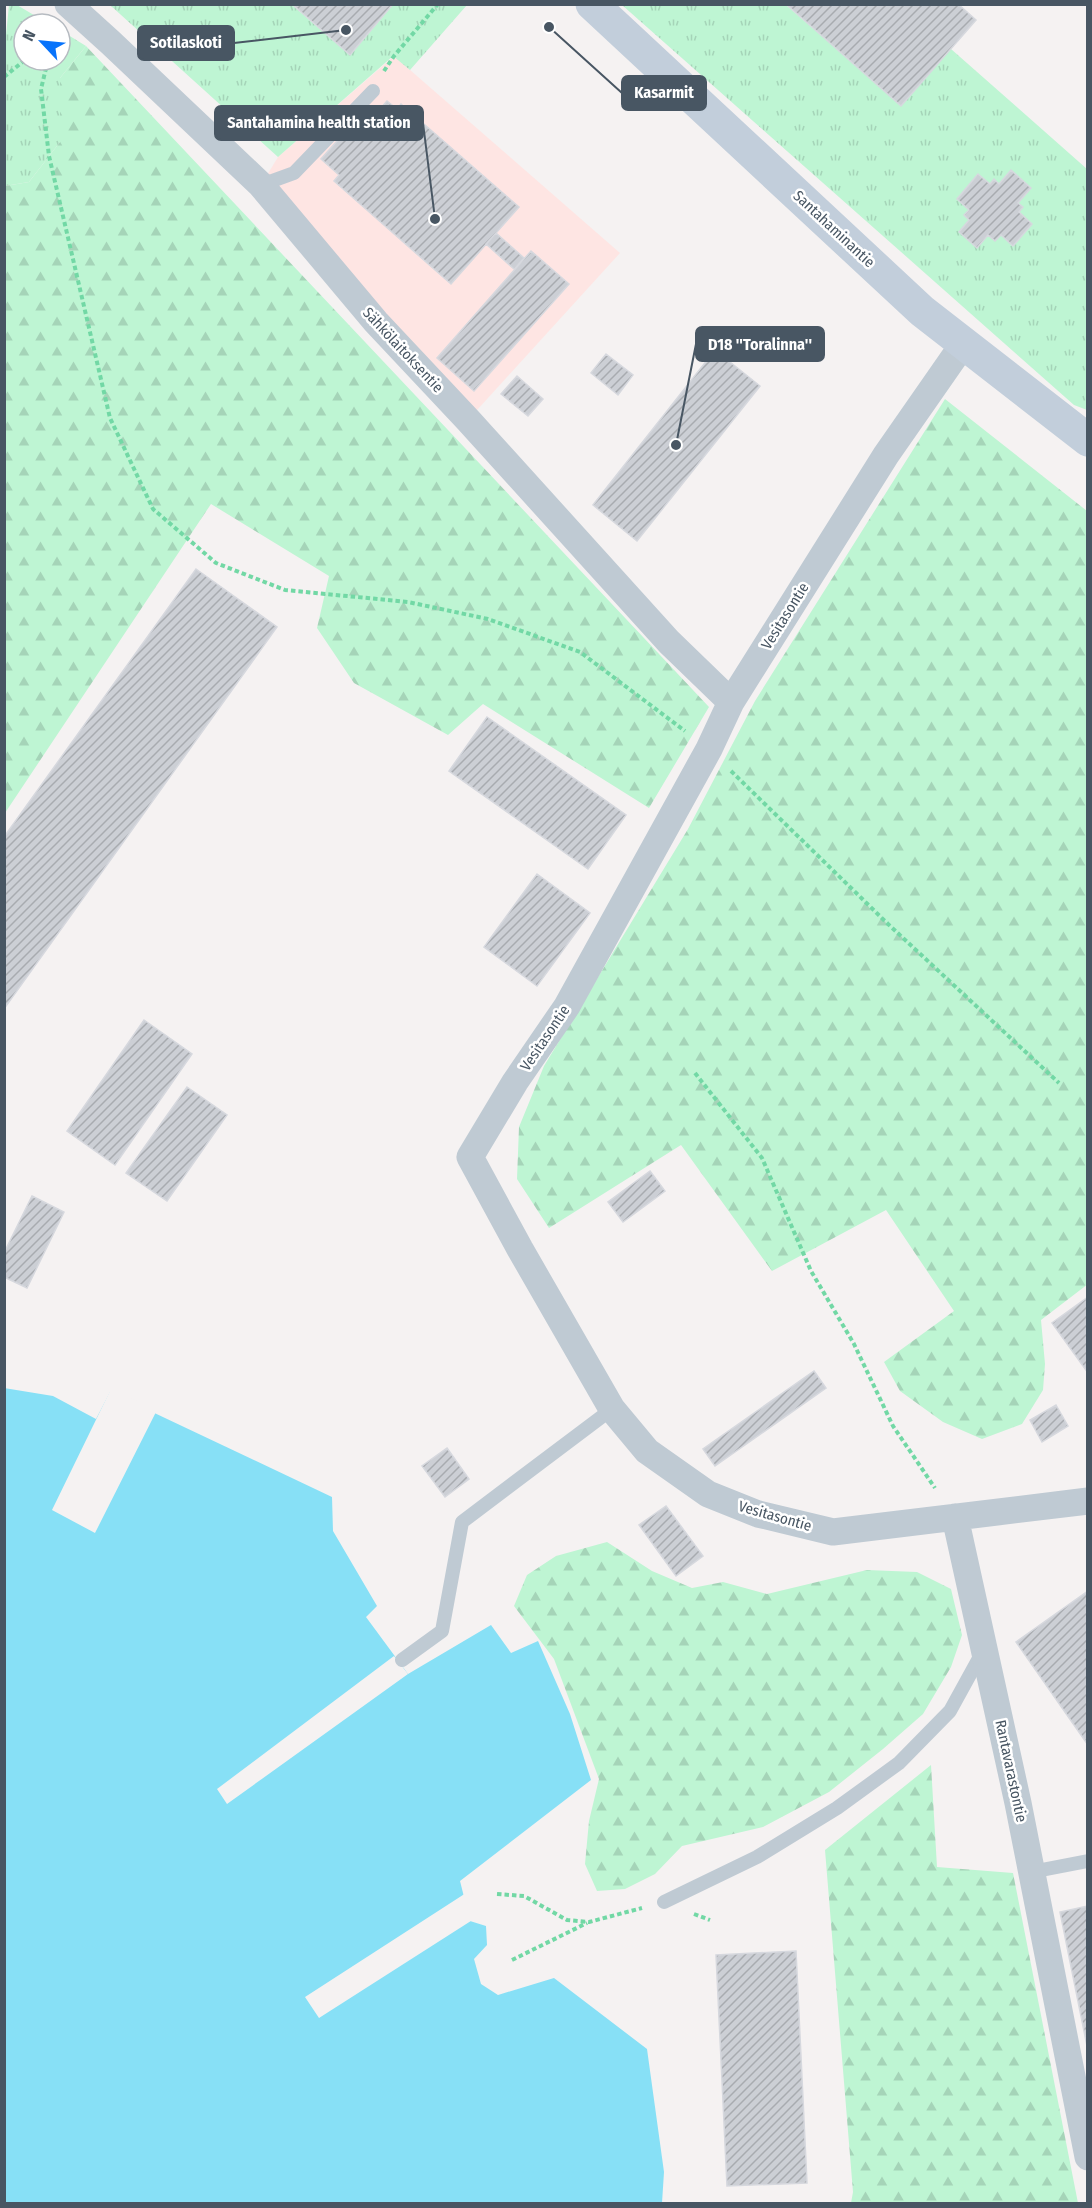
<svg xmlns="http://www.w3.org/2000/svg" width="1092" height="2208" font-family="'Fira Sans Condensed',sans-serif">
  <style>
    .medical { fill: #fee5e3 }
    .grass { fill: url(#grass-tufts) }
    .forest { fill: url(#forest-firs) }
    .water { fill: #87e0f6 }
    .pier { fill: #f5f2f2 }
    .building { fill: url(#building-hatch); stroke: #d6d8de; stroke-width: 1.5 }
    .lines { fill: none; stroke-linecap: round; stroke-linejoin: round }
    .path { stroke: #72d8a5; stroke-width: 4; stroke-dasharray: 4.5 3; stroke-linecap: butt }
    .service { stroke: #bfcad3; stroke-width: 14 }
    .minor { stroke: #bfcad3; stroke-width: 27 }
    .secondary { stroke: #c2cedb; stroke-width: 33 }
    .labels { text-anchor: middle; stroke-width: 5; stroke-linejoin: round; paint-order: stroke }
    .street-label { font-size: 15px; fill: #485663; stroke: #fff }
    .leader { fill: none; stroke: #485663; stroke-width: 2 }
    .callout-dot { fill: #485663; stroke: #fff; stroke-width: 2 }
    .callout { fill: #485663; stroke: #485663; stroke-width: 2 }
    .callout-label { font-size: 16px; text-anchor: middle; font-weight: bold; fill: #fff }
  </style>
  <defs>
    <pattern id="grass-tufts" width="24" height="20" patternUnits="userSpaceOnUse" patternTransform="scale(1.5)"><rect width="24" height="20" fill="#bef5d3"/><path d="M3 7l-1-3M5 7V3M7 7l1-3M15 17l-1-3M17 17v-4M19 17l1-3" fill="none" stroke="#a5d4b8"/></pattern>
    <pattern id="forest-firs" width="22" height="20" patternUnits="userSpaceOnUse" patternTransform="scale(1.5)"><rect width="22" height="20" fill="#bef5d3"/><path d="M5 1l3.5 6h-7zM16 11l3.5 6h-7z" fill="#a5d4b8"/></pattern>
    <pattern id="building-hatch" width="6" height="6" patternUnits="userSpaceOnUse" patternTransform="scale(1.5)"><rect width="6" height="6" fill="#cccfd5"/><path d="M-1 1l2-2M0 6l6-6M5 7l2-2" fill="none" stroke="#a8abb0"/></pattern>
  </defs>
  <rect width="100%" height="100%" fill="#f5f2f2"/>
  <path class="medical" d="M394 56 620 253 468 420 261 185 278 157Z"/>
  <path class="grass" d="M9 5H17L49 24H24V60H60V30L86 46 60 78V142L29 182 5 186V45Z
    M110 5H292L350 55 393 5H467L410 70 393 56 278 157Z
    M622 5H786L901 105 951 49 1087 169V410L1074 405Z"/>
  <path class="forest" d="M86 46 709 707 649 808 483 704 448 735 354 683 317 628 329 576 211 504 5 813V186L29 182 60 142V78Z
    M945 399 1087 511 1088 1284 1041 1320 1045 1364 1043 1390 1022 1424 982 1439 943 1422 900 1391 884 1362 954 1311 886 1210 772 1271 681 1145 549 1228 517 1179 519 1127 544 1066 688 829 755 701Z
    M607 1542 652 1571 692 1588 723 1582 767 1594 867 1570 917 1572 951 1589 962 1635 951 1667 923 1714 883 1749 829 1792 763 1827 682 1846 655 1874 625 1889 597 1891 585 1864 589 1821 599 1779 554 1659 514 1606 527 1575 556 1556Z
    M931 1765 937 1867 1013 1873 1078 2203H851L853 2192 825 1850Z"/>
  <path class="water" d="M4 1388 53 1396 96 1419 110 1392 332 1497 333 1531 377 1606 366 1617 408 1674 491 1625 511 1653 538 1641 570 1714 591 1780 460 1881 470 1921 486 1926 487 1945 474 1959 481 1984 498 1995 554 1978 647 2049 664 2172 662 2203H5Z"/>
  <path class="pier" d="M111 1389 157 1410 95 1533 52 1510Z
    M394 1656 408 1674 227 1804 217 1789Z
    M466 1893 474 1919 319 2018 305 1997Z"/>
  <path class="building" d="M292 4H393L350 55Z
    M786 4H958L976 20 901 106Z
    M387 101 397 109 401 104 519 207 451 284 334 181 339 175 321 159 345 132 349 135 368 113 373 117Z
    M1011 170 1031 188 1018 203 1023 207 1019 212 1032 224 1013 246 1001 235 995 241 988 235 977 248 959 232 969 220 964 215 969 210 957 199 978 174 990 184 994 179 999 184Z
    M496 233 524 258 514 269 486 244Z
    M531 251 569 284 474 391 437 358Z
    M715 350 760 386 637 541 593 505Z
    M606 354 633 375 618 395 591 373Z
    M517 376 543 399 528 416 501 394Z
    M196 569 277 627 4 1009V837Z
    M487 717 626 815 588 869 449 771Z
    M537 874 590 913 537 986 484 947Z
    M144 1020 192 1054 115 1165 67 1131Z
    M187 1087 227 1115 167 1201 126 1173Z
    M650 1171 665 1191 623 1222 608 1202Z
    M32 1196 64 1212 27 1288 4 1277V1253Z
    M1088 1297V1373L1052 1323Z
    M814 1371 826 1388 715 1466 703 1449Z
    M1056 1405 1068 1426 1042 1442 1030 1420Z
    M447 1448 469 1479 445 1497 422 1466Z
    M666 1506 703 1556 676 1576 639 1525Z
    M1088 1591V1745L1016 1642Z
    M1088 1906V2051L1060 1912Z
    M796 1951 807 2183 727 2186 716 1955Z"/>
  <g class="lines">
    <path class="path" d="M48 60 41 89 49 156 110 418 153 509 216 563 285 590 408 602 488 619 580 652 685 731
      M384 71 394 56 438 4
      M4 77 25 60
      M731 771 888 924 1059 1083
      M695 1073 762 1158 811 1271 854 1344 893 1426 935 1488
      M497 1894 524 1896 567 1920 589 1922 642 1908
      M694 1914 710 1920
      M512 1960 587 1923"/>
    <path class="service" d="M261 185 294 173 373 91
      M402 1660 442 1631 462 1522 612 1409
      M1031 1872 1088 1861
      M664 1902 757 1857 837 1808 899 1763 950 1711 983 1651"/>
    <path class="minor" d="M68 4 110 42 261 185 376 322 468 420 669 642 731 702
      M964 343 886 455 731 702 709 749 567 1006 515 1082 470 1157 520 1249 612 1409 647 1451 708 1494 758 1514 833 1532 1088 1501
      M955 1517 1018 1803 1088 2157"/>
    <path class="secondary" d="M592 4 922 311 1088 440"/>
  </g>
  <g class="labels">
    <g class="street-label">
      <text transform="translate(834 229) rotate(43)" y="5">Santahaminantie</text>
      <text transform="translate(403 350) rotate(47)" y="5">Sähkölaitoksentie</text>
      <text transform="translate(785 616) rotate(-58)" y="5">Vesitasontie</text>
      <text transform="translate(545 1038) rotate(-56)" y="5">Vesitasontie</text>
      <text transform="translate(775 1516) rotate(16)" y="5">Vesitasontie</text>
      <text transform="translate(1011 1771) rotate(78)" y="5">Rantavarastontie</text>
    </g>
  </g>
  <path class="leader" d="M346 30L234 43M549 27L622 93M435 219L423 123M676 445L696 344"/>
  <g class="callout-dot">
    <circle cx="346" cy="30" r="6"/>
    <circle cx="549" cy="27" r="6"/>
    <circle cx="435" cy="219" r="6"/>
    <circle cx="676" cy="445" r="6"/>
  </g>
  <g class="callout">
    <rect x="138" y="26" width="96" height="34" rx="6"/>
    <rect x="622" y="76" width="84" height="34" rx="6"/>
    <rect x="215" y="106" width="208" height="34" rx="6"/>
    <rect x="696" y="327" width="128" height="34" rx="6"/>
  </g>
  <g class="callout-label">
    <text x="186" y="48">Sotilaskoti</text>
    <text x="664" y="98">Kasarmit</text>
    <text x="319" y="128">Santahamina health station</text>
    <text x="760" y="350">D18 ''Toralinna''</text>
  </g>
  <rect width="1092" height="2208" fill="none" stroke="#485663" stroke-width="12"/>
  <g transform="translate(42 42) rotate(296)"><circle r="28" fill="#ffffff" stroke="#b6bbc1" stroke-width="1.5"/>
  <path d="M0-4.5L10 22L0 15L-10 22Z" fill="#0773fb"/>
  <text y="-9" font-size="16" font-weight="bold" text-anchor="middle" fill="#485663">N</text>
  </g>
</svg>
